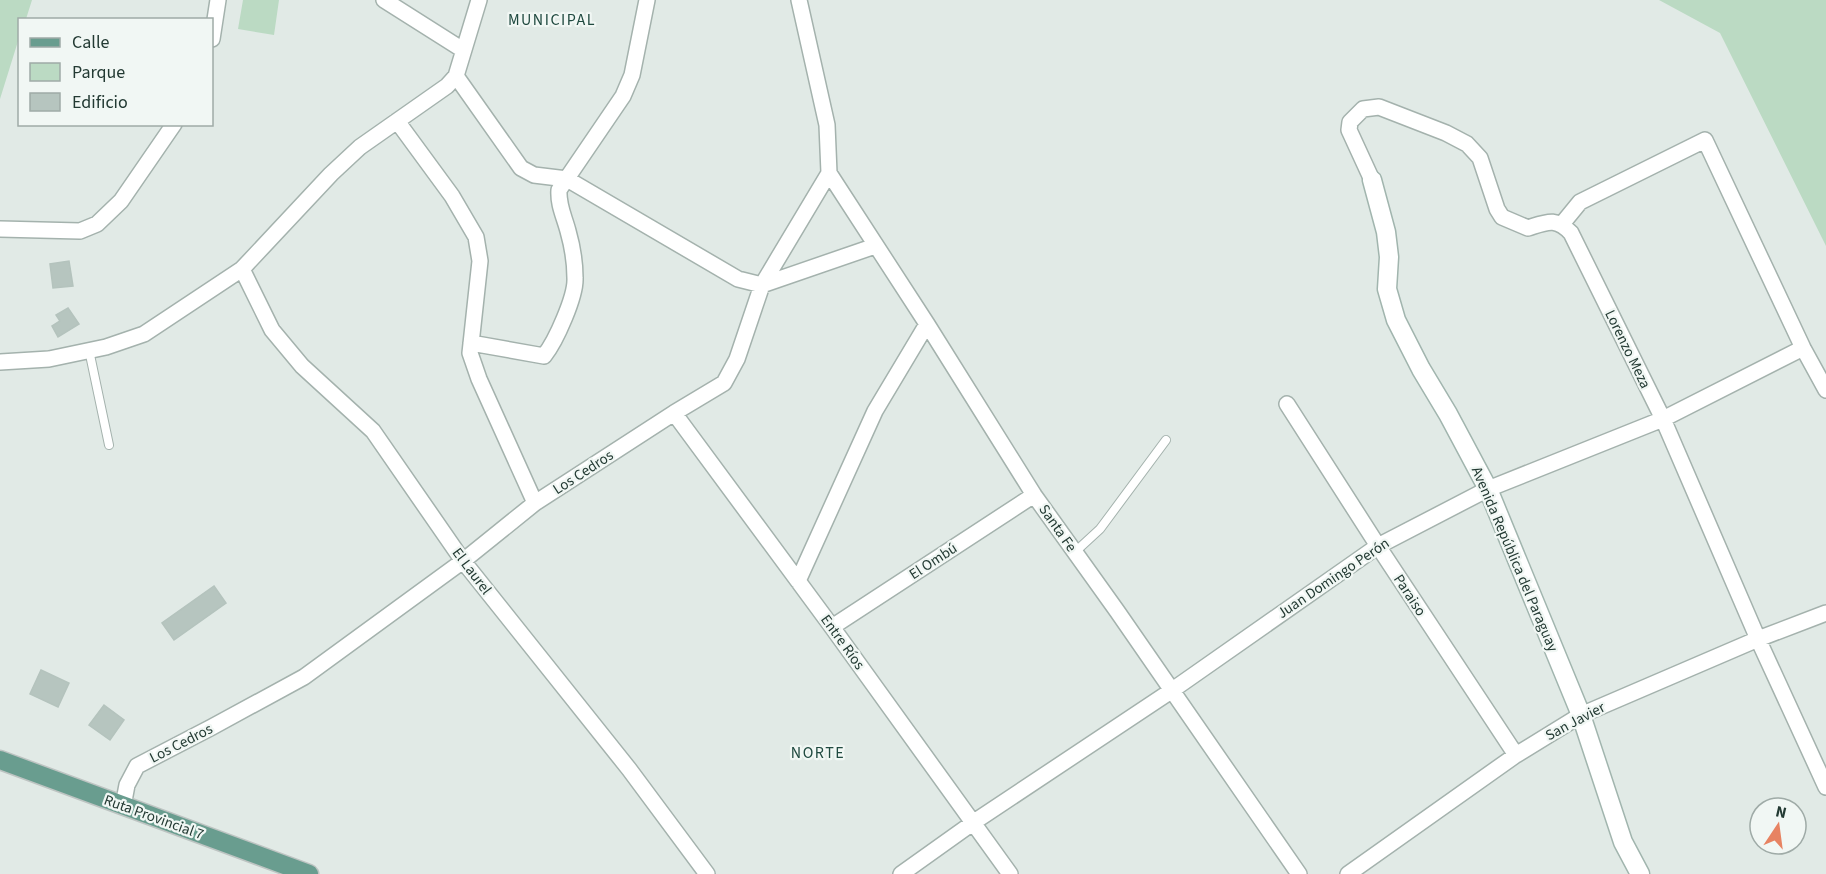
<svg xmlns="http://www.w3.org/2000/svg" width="1826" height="874" font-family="'Source Sans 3',sans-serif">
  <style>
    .green { fill: #bbdac3 }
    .building { fill: #b6c5bf; stroke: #b4c3bd; stroke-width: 1.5 }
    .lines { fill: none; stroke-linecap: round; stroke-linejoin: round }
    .lane-casing { stroke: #a4b2ad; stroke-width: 10 }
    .street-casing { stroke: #a4b2ad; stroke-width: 18 }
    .secondary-casing { stroke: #a1b5ae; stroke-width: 21 }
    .primary-casing { stroke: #bdc4c2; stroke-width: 21 }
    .lane { stroke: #fff; stroke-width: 8 }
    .street { stroke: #fff; stroke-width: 15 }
    .secondary { stroke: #fff; stroke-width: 18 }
    .primary { stroke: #699d8f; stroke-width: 18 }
    .labels { text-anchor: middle; stroke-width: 4.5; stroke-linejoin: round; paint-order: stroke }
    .street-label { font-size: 15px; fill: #233a33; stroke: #f1f7f4 }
    .neighbourhood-label { font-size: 16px; letter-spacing: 1.5px; fill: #204a40; stroke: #f1f7f4 }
  </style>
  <rect width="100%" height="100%" fill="#e1eae6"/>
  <path class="green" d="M0 0H32L26 19 20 20 19 38 0 99Z
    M243 0H279L274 35 238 29Z
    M1659 0H1826V246L1720 33Z"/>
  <path class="building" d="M69 261 73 286 53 288 50 264Z
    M68 308 79 324 58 337 52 326 60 321 56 315Z
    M214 586 226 603 174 640 162 623Z
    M41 670 69 683 58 707 30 694Z
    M104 705 124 720 110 740 89 725Z"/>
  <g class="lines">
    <defs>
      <path id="lane" d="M89 350 109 445
        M1075 552 1100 529 1166 440"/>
      <path id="street" d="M384 0 463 50
        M212 39 218 0
        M456 76 521 168 534 175 567 179 738 279 762 285 875 246
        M397 121 452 196 476 237 480 261 470 353 479 379 535 503
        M829 173 927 324 1034 495 1117 611 1299 874
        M1372 180 1349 130 1350 122 1363 109 1379 107 1446 133 1467 144 1480 158 1497 209 1502 217 1528 228C1547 222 1556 217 1571 233L1663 419 1758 639 1826 787
        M1562 224 1580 202 1705 140 1803 348 1826 390
        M0 229 80 231 97 224 121 201 174 124
        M242 269 272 330 302 366 373 431 463 561 629 769 707 874
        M471 343 544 356C556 341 576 296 575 278 575 263 572 245 568 231 564 216 558 205 559 190L623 96 632 75 647 0
        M0 362 49 359 106 347 144 334 242 269 331 174 360 147 447 86 456 76 479 0
        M1287 404 1378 546 1516 755
        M674 413 832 627 1010 874
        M798 581 875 411 927 324
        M832 627 1034 495
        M123 806 127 785 137 766 212 727 304 677 463 561 535 503 674 413 724 383 737 359 762 285 829 173 827 125 799 0
        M901 874 974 822 1171 691 1378 546 1488 489 1663 419 1803 348
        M1348 874 1516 755 1581 715 1758 639 1826 613"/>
      <path id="secondary" d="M1372 180 1386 232 1389 257 1387 289 1396 320 1421 369 1448 414 1488 489 1581 715 1623 842 1640 874"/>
      <path id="primary" d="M0 760 309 874"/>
    </defs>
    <use href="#lane" class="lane-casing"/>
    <use href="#street" class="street-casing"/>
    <use href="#secondary" class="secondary-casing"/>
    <use href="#primary" class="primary-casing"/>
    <use href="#lane" class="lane"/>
    <use href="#street" class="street"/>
    <use href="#secondary" class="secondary"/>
    <use href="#primary" class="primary"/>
  </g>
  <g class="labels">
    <g class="street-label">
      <text transform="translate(1628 349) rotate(64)" y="5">Lorenzo Meza</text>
      <text transform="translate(583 472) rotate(-33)" y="5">Los Cedros</text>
      <text transform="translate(1058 528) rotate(55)" y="5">Santa Fe</text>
      <text transform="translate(1515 559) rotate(67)" y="5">Avenida República del Paraguay</text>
      <text transform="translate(933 561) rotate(-33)" y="5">El Ombú</text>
      <text transform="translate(472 571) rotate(53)" y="5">El Laurel</text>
      <text transform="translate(1333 578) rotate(-34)" y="5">Juan Domingo Perón</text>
      <text transform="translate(1410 595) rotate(57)" y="5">Paraiso</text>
      <text transform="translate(843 642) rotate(54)" y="5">Entre Ríos</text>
      <text transform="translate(1575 721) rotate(-28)" y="5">San Javier</text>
      <text transform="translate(181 743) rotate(-27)" y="5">Los Cedros</text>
      <text transform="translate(154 817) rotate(20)" y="5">Ruta Provincial 7</text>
    </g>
    <g class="neighbourhood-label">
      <text x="552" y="25">MUNICIPAL</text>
      <text x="818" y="758">NORTE</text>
    </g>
  </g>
  <rect x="18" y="18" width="195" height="108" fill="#f1f7f4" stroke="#9faba7" stroke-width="1.5"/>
  <rect x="30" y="38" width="30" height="9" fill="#699d8f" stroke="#9faba7" stroke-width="1.5"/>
  <text x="72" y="48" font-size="18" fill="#233a33">Calle</text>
  <rect x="30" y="63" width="30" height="18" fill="#bbdac3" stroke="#9faba7" stroke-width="1.5"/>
  <text x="72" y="78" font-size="18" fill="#233a33">Parque</text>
  <rect x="30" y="93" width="30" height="18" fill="#b6c5bf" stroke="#9faba7" stroke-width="1.5"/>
  <text x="72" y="108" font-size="18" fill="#233a33">Edificio</text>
  <g transform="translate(1778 826) rotate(13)"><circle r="28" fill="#f1f7f4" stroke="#9faba7" stroke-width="1.5"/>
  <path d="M0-4.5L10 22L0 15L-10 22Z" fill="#e78362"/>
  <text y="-9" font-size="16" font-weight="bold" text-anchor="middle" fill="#233a33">N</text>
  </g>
</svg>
